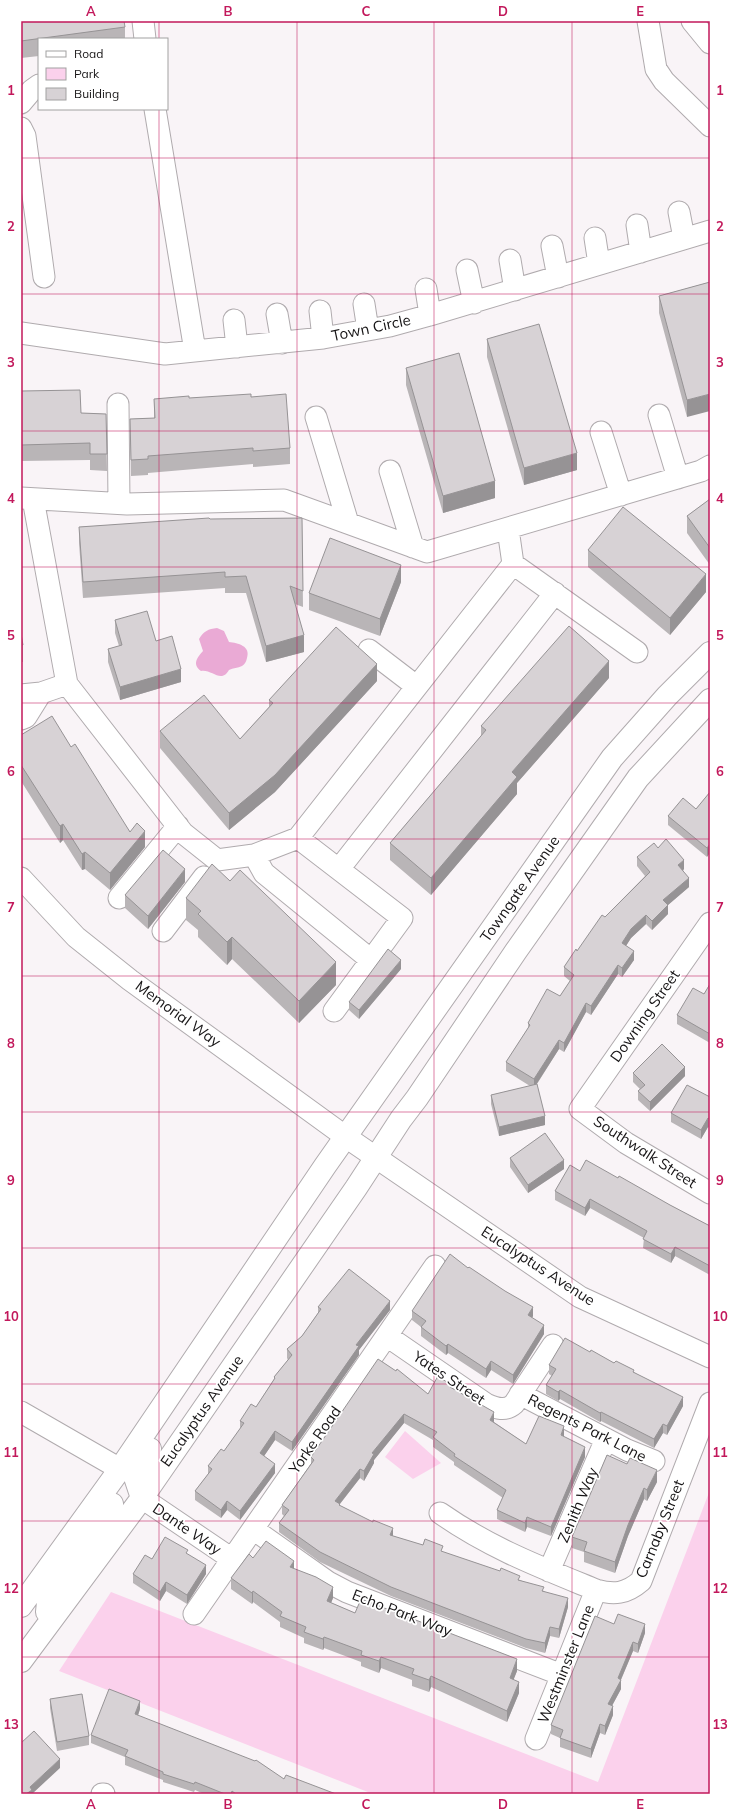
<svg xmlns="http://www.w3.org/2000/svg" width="731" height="1815" font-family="Mulish,sans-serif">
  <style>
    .green { fill: #fbd1ec }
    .water { fill: #eaaad5 }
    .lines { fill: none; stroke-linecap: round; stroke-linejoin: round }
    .minor-casing { stroke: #b0abae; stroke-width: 23 }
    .major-casing { stroke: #b0abae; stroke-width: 24 }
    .minor { stroke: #fff; stroke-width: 21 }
    .major { stroke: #fff; stroke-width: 22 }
    .wall { fill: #b9b5b7 }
    .shaded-wall { fill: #969395 }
    .building { fill: #d7d2d5; stroke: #969395 }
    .grid { fill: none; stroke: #c2185b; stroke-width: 1; stroke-opacity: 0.55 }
    .labels { text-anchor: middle; stroke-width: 3.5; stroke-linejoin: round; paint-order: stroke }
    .street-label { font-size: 15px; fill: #161415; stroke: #fff }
    .neatline { fill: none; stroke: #c2185b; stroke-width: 1.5 }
    .grid-label { font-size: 13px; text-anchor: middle; font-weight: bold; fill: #c2185b }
  </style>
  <rect width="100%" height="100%" fill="#f9f4f7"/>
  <path class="green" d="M405 1431 441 1463 413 1479 385 1457Z
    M710 1490V1794H373L59 1671 111 1592 598 1782Z"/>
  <path class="water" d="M217 628 224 631 229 642C238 643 251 646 247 658 246 662 245 664 242 666 238 668 233 668 229 670 221 684 212 669 201 671 192 664 197 658 203 651L199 639C204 631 208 629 217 628Z"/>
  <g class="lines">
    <defs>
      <path id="minor" d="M143 21 145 39
        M648 21 656 69 664 81 710 126
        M692 21 710 43
        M21 103 32 90 39 85
        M155 109 195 351
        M21 128 25 136 44 277
        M679 212 684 238
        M637 225 641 252
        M595 238 599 264
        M552 246 558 277
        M510 260 515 290
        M467 270 474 303
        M426 289 430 315
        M364 304 368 330
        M320 311 323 338
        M277 314 282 343
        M234 320 237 347
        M21 333 165 354 323 338 390 326 430 315 710 231
        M118 404 119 503
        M659 415 678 478
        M316 417 348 523
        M601 432 621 495
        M390 471 413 547
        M21 498 127 504 284 500 427 552 701 471 710 466
        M33 499 67 684 183 833 217 860 254 855 298 838 513 564 508 529
        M513 564 637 652
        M369 650 416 686
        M21 695 41 693 67 684
        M21 719 26 717 41 693
        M298 838 402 918 334 1011
        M254 855 264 873 371 960
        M339 869 555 593
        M21 878 76 937 130 980 346 1137 580 1297 710 1357
        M119 898 178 826
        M710 923 580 1109 626 1143 710 1193
        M163 931 204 877
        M387 1336 486 1404C496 1408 505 1412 514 1404L553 1345
        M520 1394 627 1450 654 1461
        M21 1412 120 1469
        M142 1498 232 1559
        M440 1513C490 1548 540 1567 596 1590 614 1595 626 1594 641 1581L710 1403
        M253 1529 328 1582 347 1592 562 1675
        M549 1571 606 1439
        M194 1614 435 1266
        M536 1739 596 1590
        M102 1794H104"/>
      <path id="major" d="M142 1498 134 1474 150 1449
        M21 1606 120 1469 325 1166 612 758 667 696 710 653
        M47 1612 48 1602 112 1504
        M21 1661 142 1498 356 1188 401 1119 417 1098 516 951 638 778 710 700"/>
    </defs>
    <use href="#minor" class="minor-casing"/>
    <use href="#major" class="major-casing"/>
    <use href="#minor" class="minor"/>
    <use href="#major" class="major"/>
  </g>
  <path class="wall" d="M21 21 125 27V39H39V56L21 58Z
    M710 282 687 417 659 313V296Z
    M487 339 577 470 524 485 487 357Z
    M406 368 495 498 443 513 406 385Z
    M21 391 81 413 106 414 107 471 90 470V460L21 461Z
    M251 397 290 448V464L253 467V464L148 473V475L131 476 130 419 154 418V399L189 398Z
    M710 499V565L687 533V516Z
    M302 518 303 607 295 604 304 652 266 662 246 593H225V588L83 598 79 543V527L210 519Z
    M588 550 706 592 670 635 588 567Z
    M401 582 380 636 309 610V593Z
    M115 620 156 641 181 682 120 700 108 662V649L119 646 115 633Z
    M21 634 23 645V662H21Z
    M609 678 517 783V794L431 895 390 860V843L481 736V726Z
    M377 681 275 792 229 830 160 748V731L240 739 269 707V700Z
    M21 735 71 747 130 832 145 847 110 890 85 869 82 870 63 840 60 843 21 781Z
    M710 792 707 857 668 825V816L696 809Z
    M658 848 684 869 683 871 689 887 668 905V914L652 930 646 924 631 938 626 946 634 960 622 977 618 974 591 1015 586 1012 564 1052 559 1049 537 1084 545 1125 499 1136 491 1104V1095L530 1086 506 1071V1062L528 1028V1023L560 996 570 981 564 976V967L605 917 645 876 637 866V857Z
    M185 882 148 929 125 908V895Z
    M186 898 336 985 299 1023 232 959 227 965 198 937V930L186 920Z
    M401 969 359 1019 349 1010V1002Z
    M710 984V1043L677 1024V1015L704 994Z
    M633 1073 685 1076 650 1111 638 1100V1091L640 1089 633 1082Z
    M710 1097V1128L708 1127 701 1139 671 1122V1113Z
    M510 1158 564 1169 528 1193 510 1167Z
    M580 1171 618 1178 710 1226V1275L675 1256 671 1263 643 1248 644 1238 590 1208 585 1216 555 1200V1191Z
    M318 1307 390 1310 359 1350V1355L292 1451 275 1440 264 1456 275 1473 240 1520 227 1510 221 1518 195 1500V1491L208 1474V1466L224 1451 240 1429V1421L256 1407 274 1379V1377L288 1360 287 1358V1349L302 1336 318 1313Z
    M412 1311 533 1316 532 1318 544 1334 513 1384 491 1370 486 1378 448 1353 446 1355 421 1336V1327L412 1320Z
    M590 1352 634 1372 683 1406 667 1435 663 1433 654 1448 601 1421 600 1422 560 1399 558 1401 546 1394V1385L552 1376 549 1374V1365Z
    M451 1387 494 1421V1422L526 1444 564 1436V1437L585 1457 551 1536 527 1527 525 1532 497 1519V1510L503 1498 454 1465V1462L433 1447V1440L404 1423 374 1460V1463L364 1481 360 1478 340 1504V1506L393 1536 443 1552 520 1580 544 1591 568 1607 559 1638 550 1636 545 1653 526 1648 391 1596 320 1562 279 1532V1523L284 1516 282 1514V1505L311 1464V1457L428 1394Z
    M607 1455 657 1482 647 1501 644 1499 628 1536 615 1573 584 1562V1552L572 1548V1537Z
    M188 1554 206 1574 187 1604 166 1591 160 1601 133 1583V1574L152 1559Z
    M253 1558 294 1569 333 1598 331 1603 355 1613 517 1671 513 1680 519 1693 507 1722 431 1687 429 1692 412 1686V1680L381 1668 379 1673 361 1666V1662L324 1648 323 1650 304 1643V1638L280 1627V1622L253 1602 252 1604 231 1589V1578Z
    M614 1624 645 1633 638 1653 633 1651 621 1680V1689L612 1706 613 1715 605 1735 600 1733 591 1758 560 1747V1738L551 1734V1725Z
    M50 1699 89 1736V1745L57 1751 50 1708Z
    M140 1709 138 1716 284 1779 336 1794H204L195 1790 194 1792 163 1782V1780L125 1765V1757L91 1743V1735Z"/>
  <path class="shaded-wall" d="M710 394V411L687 417V400Z
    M577 453V470L524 485V468Z
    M495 481V498L443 513V496Z
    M401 565V582L380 636V619Z
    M706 574V592L670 635V618Z
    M304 635V652L266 662V646Z
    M609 661V678L517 783V794L431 895V878L512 772Z
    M377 664V681L275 792 229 830V813Z
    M181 669V682L120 700V687Z
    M63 824V840L60 843V826Z
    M145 831V847L110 890V873Z
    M710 844V853L707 857V848Z
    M85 852V869L82 870V854Z
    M684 860V869L678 874V865Z
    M185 869V882L148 929V916Z
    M689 878V887L668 905V914L652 930V921L663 900Z
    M646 915V924L631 938 622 952V943L631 929Z
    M232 937V959L227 965V942Z
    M634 951V960L622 977V968Z
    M401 960V969L359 1019V1010Z
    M336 962V985L299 1023V1001Z
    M618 965V974L591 1015V1006Z
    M586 1003V1012L564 1052V1043Z
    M559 1040V1049L534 1088V1079Z
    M685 1067V1076L650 1111V1102Z
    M545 1116V1125L499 1136V1127Z
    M708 1118V1127L701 1139V1130Z
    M564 1160V1169L528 1193V1185Z
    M590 1199V1208L585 1216V1208Z
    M675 1247V1256L671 1263V1254Z
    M390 1301V1310L359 1350V1355L292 1451V1442L356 1345Z
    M533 1307V1316L528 1324V1315Z
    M544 1325V1334L513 1384V1375Z
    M448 1344V1353L446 1355V1346Z
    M491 1361V1370L486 1378V1369Z
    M560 1390V1399L558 1401V1392Z
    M683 1397V1406L667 1435V1426Z
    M494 1412V1421L490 1429V1420Z
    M601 1412V1421L600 1422V1413Z
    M404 1414V1423L374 1460V1463L364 1481V1471L372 1453Z
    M663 1424V1433L654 1448V1439Z
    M564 1426V1436L561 1444V1435Z
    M275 1431V1440L260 1462V1453Z
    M585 1447V1457L551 1536V1527Z
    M275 1464V1473L240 1520V1511Z
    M360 1469V1478L335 1510V1501Z
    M657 1470V1482L647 1501V1490Z
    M644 1488V1499L628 1536 615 1573V1562L628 1525Z
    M227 1501V1510L221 1518V1510Z
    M527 1517V1527L525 1532V1523Z
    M393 1528V1537L390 1535Z
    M294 1561V1573L290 1567Z
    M206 1565V1574L187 1604V1595Z
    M166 1582V1591L160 1601V1592Z
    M333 1587V1598L327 1613V1601Z
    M253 1591V1602L252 1604V1593Z
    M568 1598V1607L559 1638V1629Z
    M645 1624V1633L638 1653V1644Z
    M550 1627V1636L545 1653V1643Z
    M324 1637V1648L323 1650V1639Z
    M633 1642V1651L619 1684 621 1680V1689L608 1713V1704L618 1678Z
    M381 1657V1668L379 1673V1661Z
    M517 1659V1671L510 1689V1678Z
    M431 1676V1687L429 1692V1680Z
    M519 1682V1693L507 1722V1711Z
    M140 1701V1709L135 1723V1714Z
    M613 1706V1715L605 1735V1726Z
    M600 1724V1733L591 1758V1749Z
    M60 1759V1768L32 1794H26L30 1787Z"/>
  <path class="building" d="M21 21H124L125 27 21 41Z
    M710 282V394L687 400 659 296Z
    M539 324 577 453 524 468 487 339Z
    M459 353 495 481 443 496 406 368Z
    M80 390 81 413 106 414 107 454H90V443L21 445V391Z
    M251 394V397L286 394 290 448 253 451V448L148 456V459L131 460 130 419 155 418 154 399 189 396V398Z
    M710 499V548L687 516Z
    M623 507 706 574 670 618 588 550Z
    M209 518 210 519 302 518 303 591 290 586 304 635 266 646 246 576 225 577V572L83 582 79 527Z
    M330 538 401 565 380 619 309 593Z
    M147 611 156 641 172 636 181 669 120 687 108 649 122 645 115 620Z
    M569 626 609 661 512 772 517 777 431 878 390 843 486 730 481 726Z
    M336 627 377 664 275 775 229 813 160 731 204 695 240 739 273 703 269 700Z
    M21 634 23 645H21Z
    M52 716 71 747 75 744 130 832 137 823 145 831 110 873 85 852 82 854 63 824 60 826 21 765V735Z
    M710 792V844L707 848 668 816 683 798 696 809Z
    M666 839 684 860 678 865 689 878 663 900 668 905 652 921 646 915 631 929 622 943 634 951 622 968 618 965 591 1006 586 1003 564 1043 559 1040 534 1079 506 1062 530 1025 528 1023 547 989 560 996 574 975 564 967 576 949 577 951 602 915 605 917 650 872 637 857 654 843 658 848Z
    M163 850 185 869 148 916 125 895Z
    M212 864 230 881 240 870 336 962 299 1001 232 937 227 942 198 914 201 911 186 898Z
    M388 949 401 960 359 1010 349 1002Z
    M710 984V1034L677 1015 693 988 704 994Z
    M662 1044 685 1067 650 1102 638 1091 645 1085 633 1073Z
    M537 1084 545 1116 499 1127 491 1095Z
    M687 1085 710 1097V1119L708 1118 701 1130 671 1113Z
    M545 1133 564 1160 528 1185 510 1158Z
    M586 1160 618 1178 619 1176 670 1205 710 1226V1266L675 1247 671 1254 643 1239 647 1231 590 1199 585 1208 555 1191 570 1165 580 1171Z
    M450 1254 468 1268 469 1267 505 1291 533 1307 528 1315 544 1325 513 1375 491 1361 486 1369 448 1344 446 1346 421 1327 426 1321 412 1311Z
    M349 1269 390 1301 356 1345 359 1346 292 1442 275 1431 260 1453 275 1464 240 1511 227 1501 221 1510 195 1491 212 1469 208 1466 221 1449 224 1451 244 1423 240 1421 251 1404 256 1407 275 1378 274 1377 292 1355 287 1349 302 1336 321 1309 318 1307Z
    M565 1338 590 1352 591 1350 614 1363 616 1361 634 1370 633 1372 683 1397 667 1426 663 1424 654 1439 601 1412 600 1413 560 1390 558 1392 546 1385 556 1369 549 1365Z
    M378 1359 396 1371 397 1369 428 1394 438 1376 451 1385 450 1387 494 1412 490 1420 526 1444 539 1416 564 1426 561 1435 585 1447 551 1527 527 1517 525 1523 497 1510 506 1490 454 1456 455 1454 433 1437 437 1432 404 1414 372 1453 374 1454 364 1471 360 1469 335 1501 340 1504 339 1505 373 1522V1520L393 1528 390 1535 423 1545 425 1539 443 1546 441 1551 500 1571 501 1568 520 1576 518 1580 544 1587 542 1591 568 1598 559 1629 550 1627 545 1643 526 1639 391 1587 320 1552 279 1523 289 1510 282 1505 314 1460 311 1457Z
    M607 1455 627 1464 630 1458 657 1470 647 1490 644 1488 628 1525 615 1562 584 1551 587 1542 572 1537Z
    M165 1537 188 1550 186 1553 206 1565 187 1595 166 1582 160 1592 133 1574 145 1555 152 1559Z
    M266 1541 294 1561 290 1567 316 1577 333 1587 327 1601 355 1613 361 1599 517 1659 510 1678 519 1682 507 1711 431 1676 429 1680 412 1674 414 1669 381 1657 379 1661 361 1655 362 1651 324 1637 323 1639 304 1632 306 1627 280 1616 282 1612 253 1591 252 1593 231 1578 249 1554 253 1558Z
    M618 1614 645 1624 638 1644 633 1642 618 1678 621 1680 608 1704 613 1706 605 1726 600 1724 591 1749 560 1738 563 1730 551 1725 595 1616 614 1624Z
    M109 1689 140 1701 135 1714 255 1761 256 1760 284 1779 286 1775 336 1794H236L232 1791 231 1794H225L195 1782 194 1784 163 1774V1772L125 1756 128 1750 91 1735Z
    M82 1694 89 1736 57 1742 50 1699Z
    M34 1731 60 1759 30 1787 32 1790 26 1794H21V1743Z"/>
  <path class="grid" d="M159 21V39M297 21V1794M434 21V1794M572 21V1794M159 109V1794M21 158H710M21 294H710M21 431H710M21 567H710M21 703H710M21 839H710M21 976H710M21 1112H710M21 1248H710M21 1384H710M21 1521H710M21 1657H710"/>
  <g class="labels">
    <g class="street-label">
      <text transform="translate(371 328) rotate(-12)" y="5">Town Circle</text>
      <text transform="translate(520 889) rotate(-55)" y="5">Towngate Avenue</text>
      <text transform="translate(178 1014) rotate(36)" y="5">Memorial Way</text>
      <text transform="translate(645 1016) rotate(-55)" y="5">Downing Street</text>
      <text transform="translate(645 1152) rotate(33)" y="5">Southwalk Street</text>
      <text transform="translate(538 1266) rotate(33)" y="5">Eucalyptus Avenue</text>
      <text transform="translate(449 1378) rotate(34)" y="5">Yates Street</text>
      <text transform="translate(202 1411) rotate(-55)" y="5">Eucalyptus Avenue</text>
      <text transform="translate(587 1428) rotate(27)" y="5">Regents Park Lane</text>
      <text transform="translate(315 1440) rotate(-55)" y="5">Yorke Road</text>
      <text transform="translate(578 1505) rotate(-67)" y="5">Zenith Way</text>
      <text transform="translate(187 1529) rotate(34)" y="5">Dante Way</text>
      <text transform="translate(660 1529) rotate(-68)" y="5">Carnaby Street</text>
      <text transform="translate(402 1613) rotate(21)" y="5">Echo Park Way</text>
      <text transform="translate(566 1664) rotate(-68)" y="5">Westminster Lane</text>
    </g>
  </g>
  <rect width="731" height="1815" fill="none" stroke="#ffffff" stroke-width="44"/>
  <rect x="38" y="38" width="130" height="72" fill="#ffffff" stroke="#a2a1a1"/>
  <rect x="46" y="51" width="20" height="6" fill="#ffffff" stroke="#a2a1a1"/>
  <text x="74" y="58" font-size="12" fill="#161415">Road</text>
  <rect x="46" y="68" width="20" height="12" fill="#fbd1ec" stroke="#a2a1a1"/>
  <text x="74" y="78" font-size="12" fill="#161415">Park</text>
  <rect x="46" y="88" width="20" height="12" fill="#d7d2d5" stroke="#a2a1a1"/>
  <text x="74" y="98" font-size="12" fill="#161415">Building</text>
  <rect x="22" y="22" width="687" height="1771" class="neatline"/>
  <g class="grid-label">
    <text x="91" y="16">A</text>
    <text x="228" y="16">B</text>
    <text x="366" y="16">C</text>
    <text x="503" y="16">D</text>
    <text x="640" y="16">E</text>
    <text x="11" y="95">1</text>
    <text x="720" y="95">1</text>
    <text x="11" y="231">2</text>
    <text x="720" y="231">2</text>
    <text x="11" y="367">3</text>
    <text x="720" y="367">3</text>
    <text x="11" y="503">4</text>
    <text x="720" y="503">4</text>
    <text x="11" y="640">5</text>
    <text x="720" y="640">5</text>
    <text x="11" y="776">6</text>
    <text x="720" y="776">6</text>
    <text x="11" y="912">7</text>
    <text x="720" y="912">7</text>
    <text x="11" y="1048">8</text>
    <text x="720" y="1048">8</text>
    <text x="11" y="1185">9</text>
    <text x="720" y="1185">9</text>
    <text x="11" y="1321">10</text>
    <text x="720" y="1321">10</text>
    <text x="11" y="1457">11</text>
    <text x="720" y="1457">11</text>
    <text x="11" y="1593">12</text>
    <text x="720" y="1593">12</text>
    <text x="11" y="1729">13</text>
    <text x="720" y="1729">13</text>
    <text x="91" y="1809">A</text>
    <text x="228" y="1809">B</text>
    <text x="366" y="1809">C</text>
    <text x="503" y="1809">D</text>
    <text x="640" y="1809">E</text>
  </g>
</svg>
